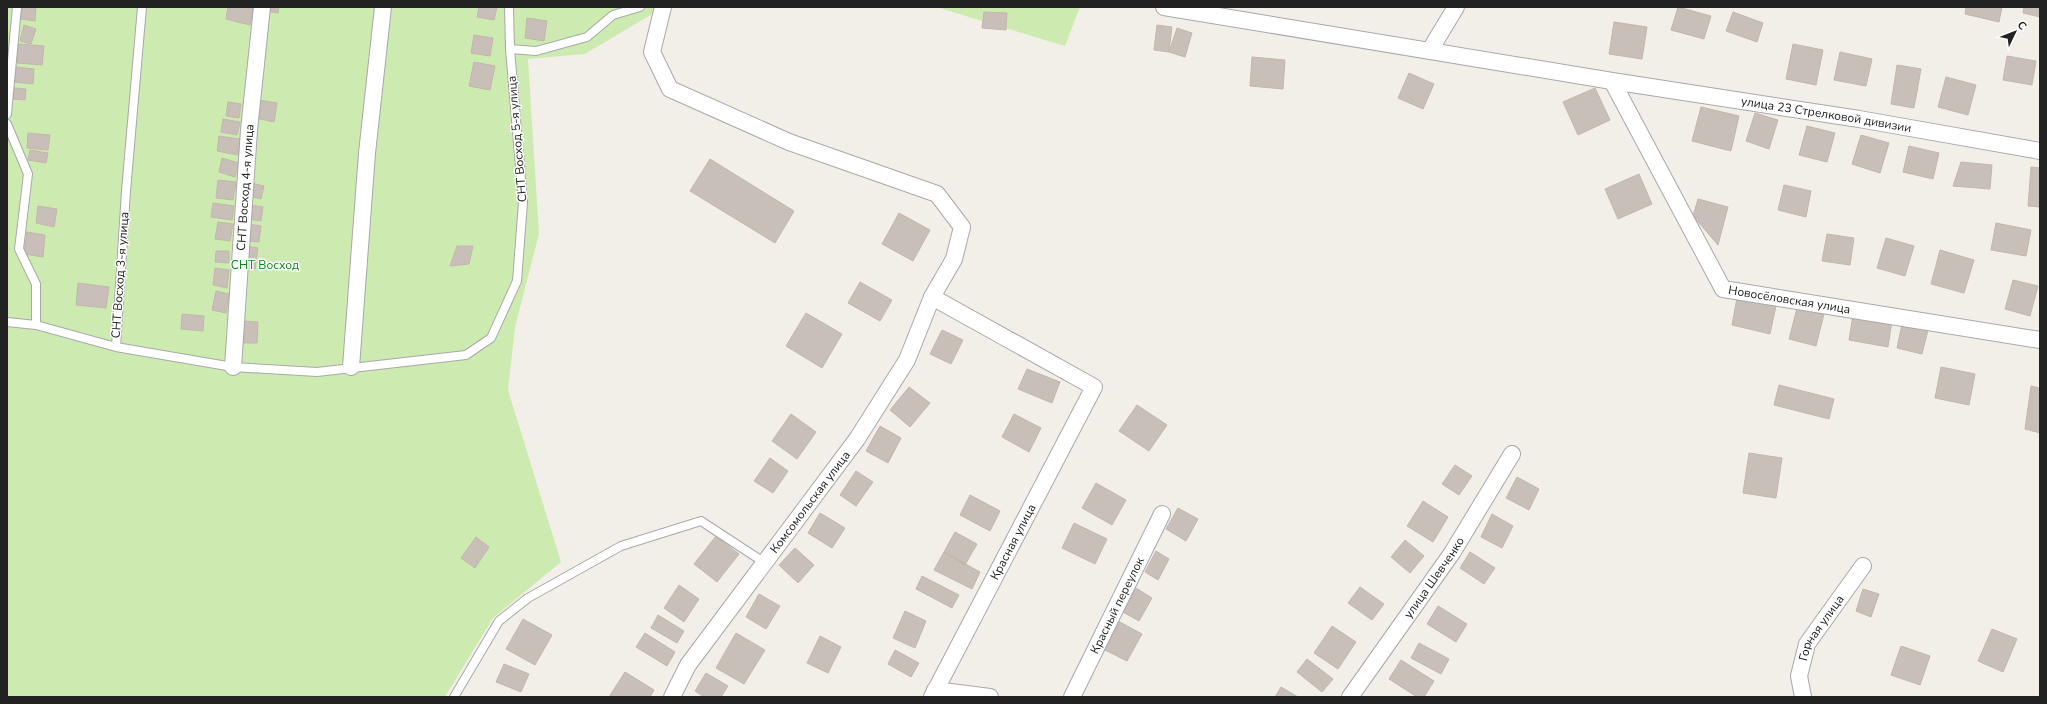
<svg xmlns="http://www.w3.org/2000/svg" width="2047" height="704" font-family="'Nunito Sans',sans-serif">
  <style>
    .grass { fill: #cdebb0 }
    .building { fill: #c7bfb8; stroke: #c4b6ab }
    .lines { fill: none; stroke-linecap: round; stroke-linejoin: round }
    .lane-casing { stroke: #a9a9a9; stroke-width: 10 }
    .street-casing { stroke: #a9a9a9; stroke-width: 18 }
    .lane { stroke: #fff; stroke-width: 8 }
    .street { stroke: #fff; stroke-width: 16 }
    .labels { text-anchor: middle; stroke-width: 3; stroke-linejoin: round; paint-order: stroke }
    .street-label { font-size: 12px; fill: #222; stroke: #fff }
    .park-label { font-size: 12px; fill: #0c8416; stroke: #fff }
  </style>
  <rect width="100%" height="100%" fill="#f2efe9"/>
  <path class="grass" d="M7 7H664L585 54 528 59 539 234 515 327 508 390 561 562 493 618 445 697H7Z
    M936 7H1080L1065 46Z"/>
  <path class="building" d="M23 7 36 8 35 21 21 19Z
    M228 7 253 8 250 25 226 19Z
    M266 7H279L278 13 266 11Z
    M479 7H497L494 20 477 17Z
    M1678 7 1711 16 1704 39 1671 30Z
    M1966 7H2002L1999 22 1965 14Z
    M2024 7H2040V17L2023 13Z
    M984 12 1007 13 1006 30 982 28Z
    M1733 12 1763 23 1757 42 1726 31Z
    M527 18 547 21 544 41 525 38Z
    M1614 22 1647 27 1642 59 1609 54Z
    M24 25 36 29 31 44 20 41Z
    M1157 25 1172 27 1169 52 1154 50Z
    M1177 28 1192 33 1185 57 1169 52Z
    M474 35 493 38 490 56 471 53Z
    M19 44 44 46 42 65 17 63Z
    M1793 44 1823 50 1816 85 1786 79Z
    M1840 52 1872 59 1866 86 1834 80Z
    M2007 56 2036 61 2032 85 2003 80Z
    M1252 57 1285 60 1283 89 1250 86Z
    M474 62 495 66 490 90 469 86Z
    M1897 65 1921 69 1914 108 1891 104Z
    M16 67 34 69 33 84 15 82Z
    M1409 73 1434 84 1423 109 1398 98Z
    M1946 77 1976 85 1968 115 1938 107Z
    M14 88 26 89 25 100 13 99Z
    M1595 88 1610 120 1578 135 1563 102Z
    M259 100 277 103 274 122 256 118Z
    M228 102 241 104 239 118 226 116Z
    M1701 107 1739 116 1731 151 1692 141Z
    M1755 113 1778 120 1769 149 1746 141Z
    M223 119 240 122 237 135 221 132Z
    M1807 126 1835 133 1827 162 1799 155Z
    M28 133 50 135 48 150 27 148Z
    M1861 135 1889 143 1880 173 1852 164Z
    M219 136 240 139 238 155 217 151Z
    M1909 146 1939 153 1933 179 1903 172Z
    M30 150 48 153 46 163 28 160Z
    M222 158 239 163 235 177 219 172Z
    M710 159 794 211 775 243 690 191Z
    M1961 162 1992 165 1990 189 1953 186Z
    M2031 167 2040 168V207L2028 206Z
    M1639 174 1652 204 1618 219 1605 189Z
    M218 180 236 182 233 200 216 198Z
    M246 182 264 186 261 199 249 196Z
    M1784 185 1811 191 1806 217 1778 210Z
    M1698 199 1728 207 1718 245 1693 216Z
    M213 203 234 206 232 220 211 217Z
    M251 205 263 207 261 221 249 219Z
    M38 206 57 209 54 227 36 223Z
    M899 213 930 230 913 261 882 244Z
    M218 222 233 224 230 241 215 239Z
    M1996 223 2031 230 2026 256 1991 250Z
    M248 224 261 226 259 242 246 241Z
    M27 232 45 235 43 257 24 254Z
    M1827 234 1854 238 1850 265 1822 261Z
    M1886 238 1914 246 1905 276 1877 268Z
    M246 246 258 248 255 269 243 267Z
    M457 246H473L469 264 450 266Z
    M1940 250 1974 260 1964 293 1931 284Z
    M216 251H229V263L215 262Z
    M215 268 229 270 227 288 213 285Z
    M2013 280 2038 286 2030 316 2005 309Z
    M860 282 892 300 880 321 848 303Z
    M78 283 109 287 106 308 76 305Z
    M216 291 229 294 226 313 212 310Z
    M1737 298 1776 306 1770 334 1732 325Z
    M1797 308 1824 314 1816 346 1789 339Z
    M806 313 842 334 822 368 786 346Z
    M182 314 204 316 203 331 181 329Z
    M1853 315 1892 321 1888 347 1849 340Z
    M243 321 258 322 257 343H242Z
    M1902 324 1928 330 1922 354 1897 348Z
    M942 330 963 340 951 364 930 354Z
    M1941 367 1975 374 1969 405 1935 398Z
    M1027 369 1060 382 1052 403 1018 389Z
    M1779 385 1834 399 1829 419 1774 405Z
    M2031 386 2040 388V433L2025 429Z
    M909 387 930 403 910 427 890 410Z
    M1137 405 1167 425 1149 451 1119 431Z
    M791 414 816 432 797 459 772 441Z
    M1014 414 1041 428 1029 452 1002 437Z
    M880 426 901 438 888 463 866 451Z
    M1749 453 1782 458 1776 498 1743 493Z
    M770 458 788 471 773 493 754 481Z
    M1455 465 1472 476 1459 495 1442 484Z
    M856 471 873 482 856 506 840 495Z
    M1517 477 1539 489 1529 510 1506 498Z
    M1096 483 1126 500 1112 525 1082 508Z
    M970 495 1000 511 990 531 960 515Z
    M1423 501 1448 517 1433 542 1407 526Z
    M1178 508 1198 519 1186 541 1166 529Z
    M820 513 845 528 832 548 808 533Z
    M1492 514 1513 526 1502 548 1481 537Z
    M1074 523 1107 539 1095 564 1062 548Z
    M955 532 977 544 965 565 944 552Z
    M716 536 739 554 717 582 694 564Z
    M476 537 489 547 475 568 461 558Z
    M1405 540 1424 556 1410 573 1391 557Z
    M795 548 814 565 798 583 779 565Z
    M1156 551 1169 559 1158 580 1145 572Z
    M944 552 980 572 972 589 934 570Z
    M1470 552 1495 568 1484 584 1460 568Z
    M922 576 959 595 952 608 916 589Z
    M679 585 699 599 684 622 664 608Z
    M1360 587 1384 604 1372 620 1348 603Z
    M1136 588 1152 598 1139 621 1123 612Z
    M1863 589 1879 594 1871 617 1856 611Z
    M759 594 780 606 766 629 746 617Z
    M1438 606 1467 624 1456 642 1427 624Z
    M905 611 926 621 915 648 893 638Z
    M658 615 684 631 677 643 651 628Z
    M523 619 552 635 535 665 506 649Z
    M1118 621 1142 634 1127 661 1103 649Z
    M1332 626 1356 642 1338 669 1314 653Z
    M1992 629 2017 639 2003 672 1978 661Z
    M645 633 675 652 667 666 636 647Z
    M736 633 765 650 744 684 716 668Z
    M820 636 841 647 828 673 807 663Z
    M1419 643 1449 659 1441 674 1411 658Z
    M1901 646 1930 656 1920 685 1891 675Z
    M895 650 919 663 911 677 888 664Z
    M1307 659 1333 679 1322 692 1297 672Z
    M1401 660 1434 681 1424 697H1417L1389 679Z
    M504 664 529 674 521 692 496 682Z
    M625 672 654 690 650 697H609Z
    M706 673 728 686 721 697H704L695 691Z
    M1281 687 1298 697H1275Z"/>
  <g class="lines">
    <defs>
      <path id="lane" d="M510 49 536 51 587 37 613 15 640 7
        M7 114 17 7
        M7 124 28 174 19 249 36 284V325L116 347 233 367 317 372 466 355 491 338 517 281 523 202 510 49 509 7
        M7 322 36 325
        M116 347 126 191 142 7
        M454 697 499 621 528 598 621 546 701 521 765 563"/>
      <g id="street">
        <path d="M663 7 652 52 670 89 789 142 937 194 962 227 954 259 932 297 907 360 857 439 688 665 672 697"/>
        <path id="s1" d="M1164 7 1612 81 1859 119 2040 151"/>
        <path d="M1430 50 1456 7"/>
        <path id="s2" d="M1612 81 1723 289 2040 340"/>
        <path id="s3" d="M233 367 249 130 262 7"/>
        <path d="M351 367 367 153 383 7"/>
        <path d="M935 690 990 697"/>
        <path id="s4" d="M932 697 1094 387 932 297"/>
        <path id="s5" d="M1072 697 1162 514"/>
        <path id="s6" d="M1350 697 1452 553 1512 454"/>
        <path id="s7" d="M1803 697 1799 676 1807 644 1863 566"/>
      </g>
    </defs>
    <use href="#lane" class="lane-casing"/>
    <use href="#street" class="street-casing"/>
    <use href="#lane" class="lane"/>
    <use href="#street" class="street"/>
  </g>
  <g class="labels">
    <g class="street-label">
      <text dy="4" stroke="none"><textPath href="#s1" startOffset="671">улица 23 Стрелковой дивизии</textPath></text>
      <text transform="translate(517 139) rotate(-95)" y="4">СНТ Восход 5-я улица</text>
      <text dy="4" stroke="none"><textPath href="#s3" startOffset="180">СНТ Восход 4-я улица</textPath></text>
      <text transform="translate(120 275) rotate(-86)" y="4">СНТ Восход 3-я улица</text>
      <text dy="4" stroke="none"><textPath href="#s2" startOffset="303">Новосёловская улица</textPath></text>
      <text transform="translate(810 502) rotate(-53)" y="4">Комсомольская улица</text>
      <text dy="4" stroke="none"><textPath href="#s4" startOffset="175">Красная улица</textPath></text>
      <text dy="4" stroke="none"><textPath href="#s6" startOffset="146">улица Шевченко</textPath></text>
      <text dy="4" stroke="none"><textPath href="#s5" startOffset="102">Красный переулок</textPath></text>
      <text dy="4" stroke="none"><textPath href="#s7" startOffset="75">Горная улица</textPath></text>
    </g>
    <g class="park-label">
      <text x="265" y="269">СНТ Восход</text>
    </g>
  </g>
  <rect width="2047" height="704" fill="none" stroke="#222222" stroke-width="16"/>
  <g transform="translate(2015 32) rotate(47)" stroke="#ffffff" stroke-width="3" paint-order="stroke">
  <path d="M0-3L7 15L0 10L-7 15Z" fill="#222222"/>
  <text y="-6" font-size="11" font-weight="bold" text-anchor="middle" fill="#222222">С</text>
  </g>
</svg>
